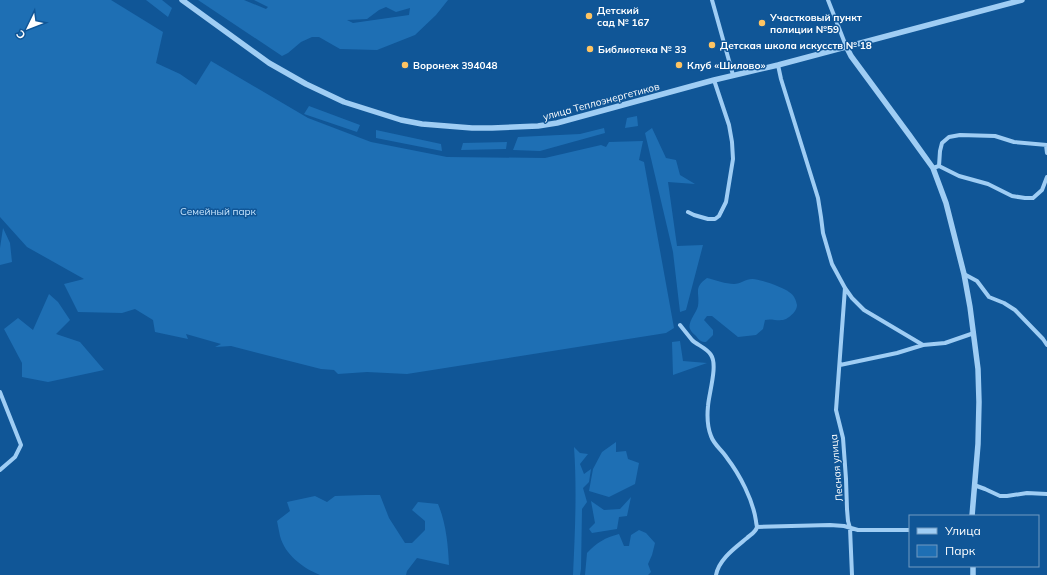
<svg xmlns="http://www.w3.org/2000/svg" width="1047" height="575" font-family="Mulish,sans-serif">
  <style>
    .green { fill: #1e6fb4; fill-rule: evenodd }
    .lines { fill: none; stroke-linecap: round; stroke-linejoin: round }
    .minor { stroke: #9fcdf4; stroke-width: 4 }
    .tertiary { stroke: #9fcdf4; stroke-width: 5.5 }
    .poi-dot { fill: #ffc462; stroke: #105697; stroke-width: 1.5 }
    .labels { text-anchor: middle; stroke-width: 3; stroke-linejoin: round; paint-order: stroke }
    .poi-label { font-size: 10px; font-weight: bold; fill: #fff; stroke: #105697; text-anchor: start }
    .street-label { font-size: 10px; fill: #fff; stroke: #105697 }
    .park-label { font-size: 10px; fill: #c7e5fe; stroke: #105697 }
  </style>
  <rect width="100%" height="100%" fill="#105697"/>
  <path class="green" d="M0 0H111L163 32 156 63 180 74 196 85 211 61 308 118 371 142 447 157 545 158 601 145 606 147 609 142 643 141 639 160 644 162 674 328 666 333 407 374 367 372 338 374 334 370 321 369 231 346 215 347 221 344 186 334 188 339 155 332 153 320 135 309 122 313 78 312 64 284 84 279 27 247 0 217Z
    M146 0H162L172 8 168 17Z
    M198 0H244L266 9 268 7 254 0H448L436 15 415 35 377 50 340 49 319 37H312L301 42 288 53 282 56ZM386 7 396 12 410 8 409 15 353 23 347 20 367 19 379 10Z
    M309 106 360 125 357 132 304 114Z
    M637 116 638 126 625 128 627 118Z
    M604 128 605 133 540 151 513 150 518 137 580 134Z
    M652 128 666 158 676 160 680 175 695 184 668 182 677 246 703 245 686 310 680 312 673 252 645 133Z
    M376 130 441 144 442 151 376 138Z
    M507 142 506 149 461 150 463 143Z
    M3 228 10 243 12 262 0 265V248Z
    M707 278C715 280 726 284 734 284 740 284 746 279 752 279 757 278 785 288 789 292 794 295 796 300 797 305 797 311 791 316 786 319 779 322 772 318 765 320L763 329 756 335 738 337 712 316H707L704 320 713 330V335L706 342C701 342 699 340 696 336 694 334 691 332 690 329 687 323 697 312 698 306 700 292 693 288 707 278Z
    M49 294 58 302 70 320 56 334 80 342 104 370 48 382 22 377V363L4 329 18 318 33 330Z
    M680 341 683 361 707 363 673 375 672 342Z
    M616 442V452L626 451 628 459 639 463 635 484 609 497 589 491 593 469 602 452Z
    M574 447 580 453 588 454 580 464 584 474 591 469 589 482 583 488 587 502 582 509 581 569 580 575H573C575 532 577 490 574 447Z
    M365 495H380L389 518 405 543H412L425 530V521L412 510 418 502 438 504C446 523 448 544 449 565L417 558 407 571 406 575H320C303 568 285 555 280 536 279 531 278 526 277 521L290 511 287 502 315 496 327 502 335 496Z
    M631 497 627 516 619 517 617 529 592 533 589 529 595 523 591 501 604 510 620 509Z
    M639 530 646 533 655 543 652 555 648 564 651 572 648 575H585L587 553C597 542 605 538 619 534L624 546H629L631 535Z"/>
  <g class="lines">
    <path class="minor" d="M712 0 733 75
      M828 0 846 46
      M778 65 781 79 818 198 821 217 823 233 832 264 845 288 852 298 864 310 923 345
      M1046 145 1047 153
      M939 166 959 176 988 184 1012 196 1025 198H1033L1042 190 1047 177
      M933 168 939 166 940 151 942 143 949 137 960 135 995 136 1014 142 1047 145
      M688 212 694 215 708 219H715L719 216 726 202 733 159 732 142 729 125 714 80
      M964 274 977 281 989 297 1004 303 1015 310 1043 339 1047 345
      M845 288 836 410 843 438 846 479 847 509 848 521 850 528 852 575
      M680 325C684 330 688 335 692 340 697 345 707 348 711 355 718 365 709 393 708 406 707 416 707 426 711 436 714 445 722 450 727 458 740 475 753 500 756 521 756 522 757 527 757 527 756 532 750 535 747 538 735 548 719 559 716 575
      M840 365 897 353 923 345 945 343 974 333
      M0 392 21 445 15 457 0 470
      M974 485 985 489 1000 496H1007L1027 493 1047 494
      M757 527 830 525 844 526 858 530H910"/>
    <path class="tertiary" d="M182 0 269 63 306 84 344 102 401 120 422 124 472 128H492L538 126 557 123 714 80 778 65 1022 0
      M846 46 851 56 910 136 933 168 946 203 964 274 970 307 978 369 979 402 978 444 972 516
      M973 566V575"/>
  </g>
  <g class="poi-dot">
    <circle cx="589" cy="16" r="4"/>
    <circle cx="762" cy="23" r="4"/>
    <circle cx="712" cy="45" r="4"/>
    <circle cx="590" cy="49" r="4"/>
    <circle cx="405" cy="65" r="4"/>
    <circle cx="679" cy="65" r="4"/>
  </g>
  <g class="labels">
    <g class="poi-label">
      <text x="597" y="14">Детский<tspan x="597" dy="12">сад № 167</tspan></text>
      <text x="770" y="21">Участковый пункт<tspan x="770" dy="12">полиции №59</tspan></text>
      <text x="720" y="49">Детская школа искусств № 18</text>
      <text x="598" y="53">Библиотека № 33</text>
      <text x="413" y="69">Воронеж 394048</text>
      <text x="687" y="69">Клуб «Шилово»</text>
    </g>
    <g class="street-label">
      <text transform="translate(601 101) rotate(-15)" y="4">улица Теплоэнергетиков</text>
      <text transform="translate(836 468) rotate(-95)" y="4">Лесная улица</text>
    </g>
    <g class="park-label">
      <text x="218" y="215">Семейный парк</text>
    </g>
  </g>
  <rect x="909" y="515" width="130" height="52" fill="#105697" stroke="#709ac1"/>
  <rect x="917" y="528" width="20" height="6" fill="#9fcdf4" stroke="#709ac1"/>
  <text x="945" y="535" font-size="12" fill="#ffffff">Улица</text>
  <rect x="917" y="545" width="20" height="12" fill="#1e6fb4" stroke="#709ac1"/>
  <text x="945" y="555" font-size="12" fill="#ffffff">Парк</text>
  <g transform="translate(28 28) rotate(227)" stroke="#105697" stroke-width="3" paint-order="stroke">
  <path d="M0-3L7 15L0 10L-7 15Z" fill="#ffffff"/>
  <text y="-6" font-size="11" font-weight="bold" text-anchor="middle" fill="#ffffff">С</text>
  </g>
</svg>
